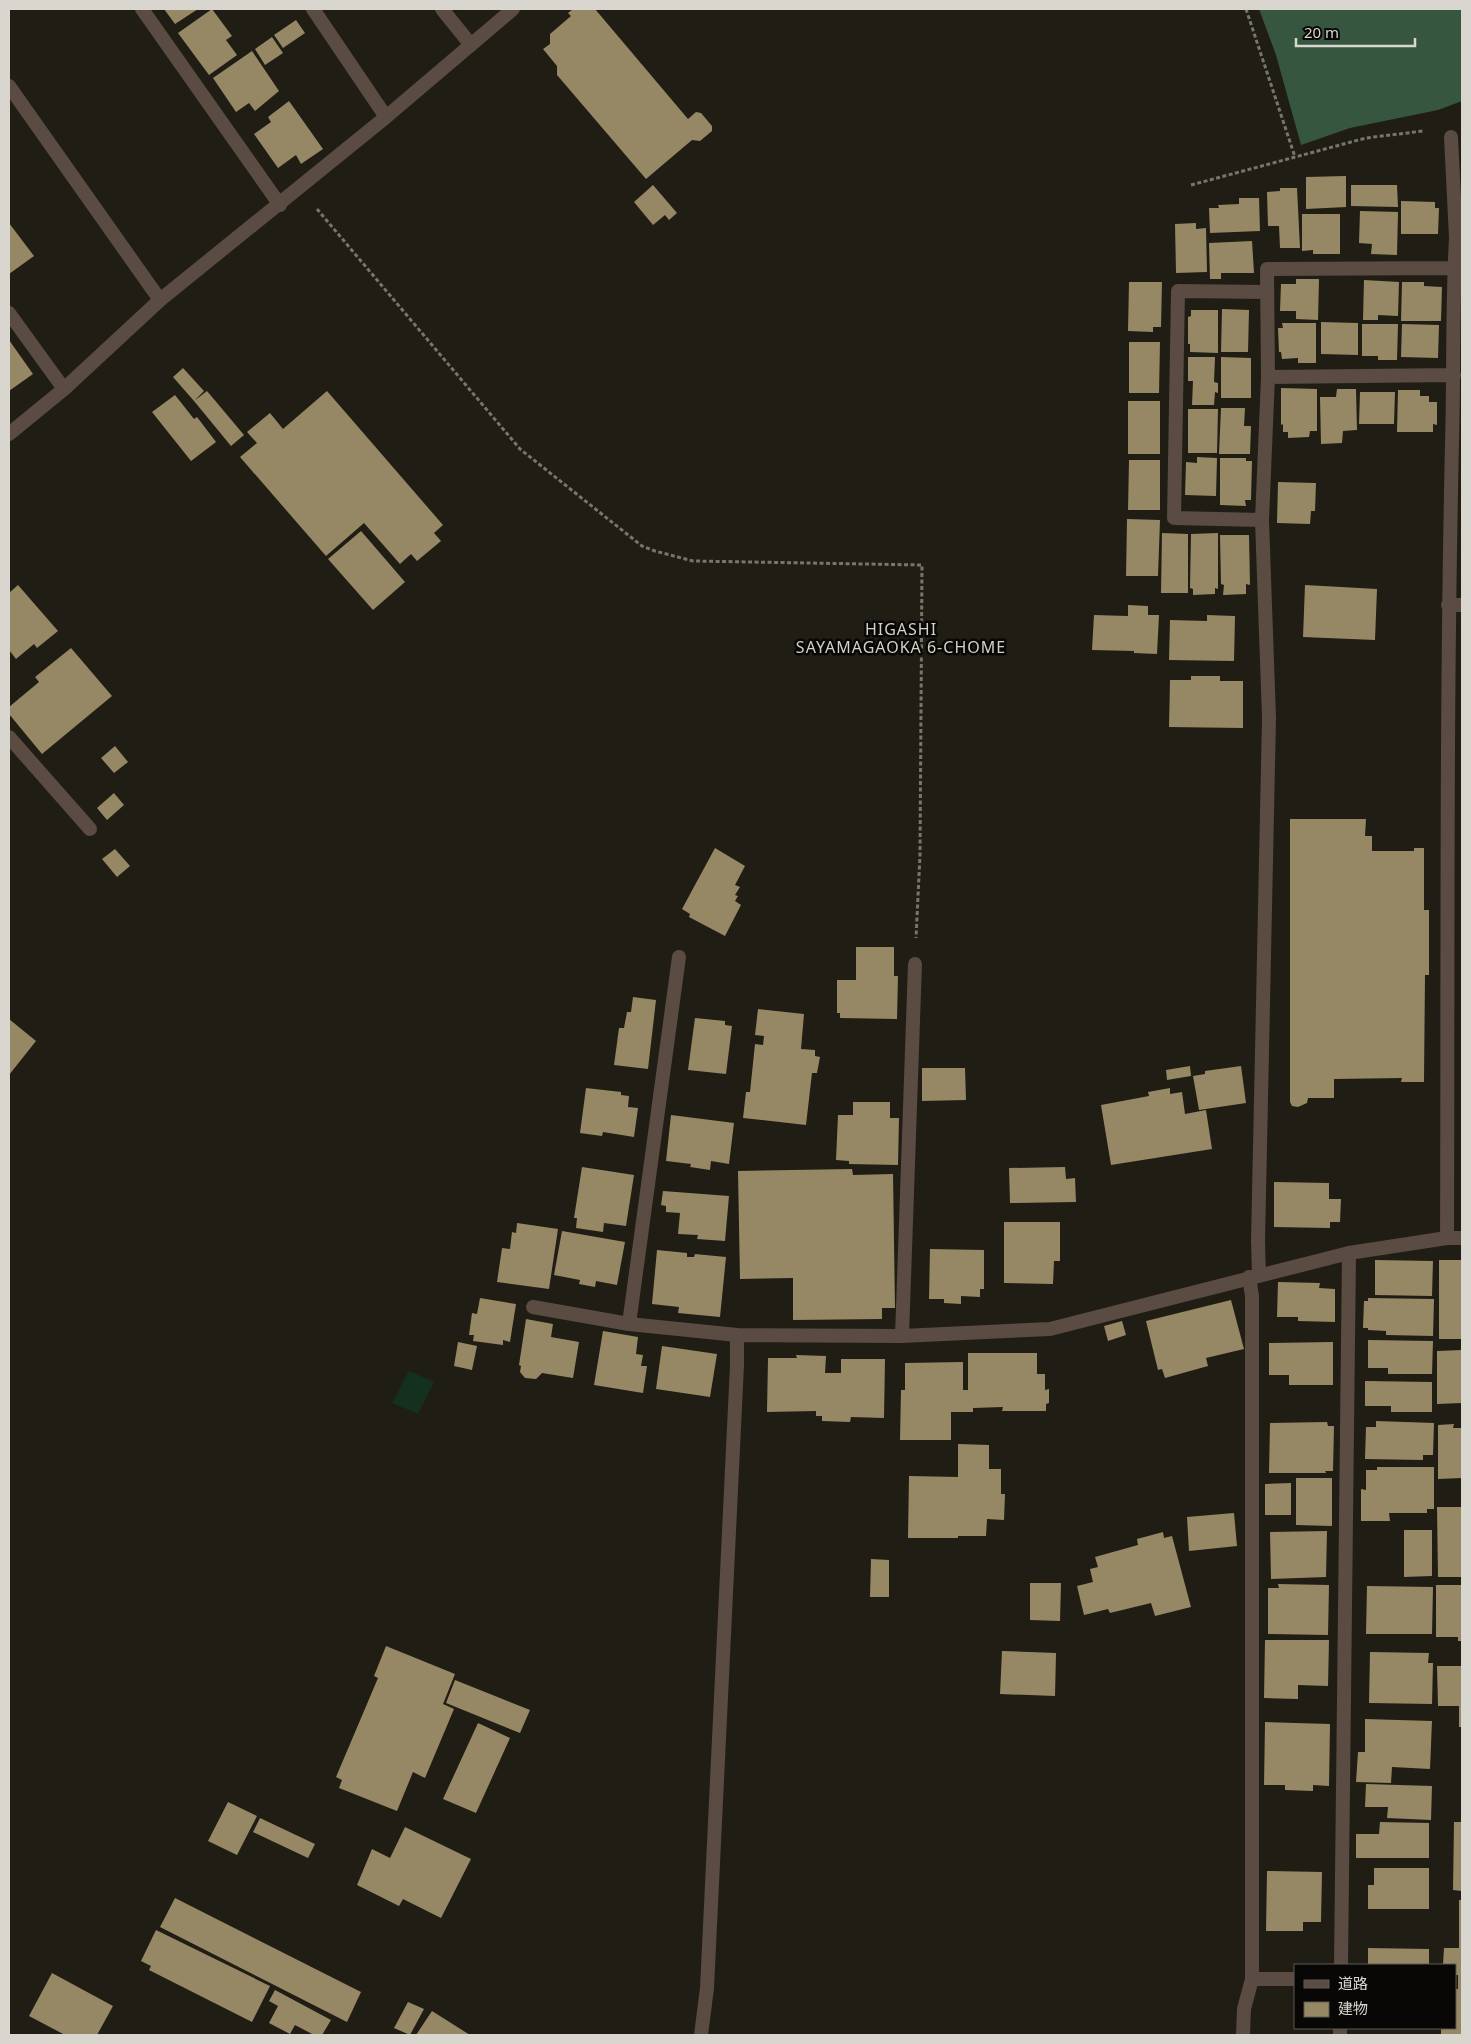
<svg xmlns="http://www.w3.org/2000/svg" width="1471" height="2044" font-family="'Noto Sans','Noto Sans JP',sans-serif">
  <style>
    .green { fill: #14301e }
    .forest { fill: #365640 }
    .building { fill: #978865 }
    .lines { fill: none; stroke-linecap: round; stroke-linejoin: round }
    .path { stroke: #78756d; stroke-width: 3; stroke-dasharray: 4 2.5; stroke-linecap: butt }
    .service { stroke: #5a4b43; stroke-width: 14 }
    .minor { stroke: #5a4b43; stroke-width: 14 }
    .labels { text-anchor: middle; stroke-width: 5; stroke-linejoin: round; paint-order: stroke }
    .neighbourhood-label { font-size: 16px; letter-spacing: 1px; fill: #d5d1c5; stroke: #090705 }
  </style>
  <rect width="100%" height="100%" fill="#201d14"/>
  <path class="green" d="M409 1371 434 1382 418 1414 392 1403Z"/>
  <path class="forest" d="M1259 9H1462V101L1438 110 1350 128 1301 145 1276 55Z"/>
  <path class="building" d="M164 9H198L175 24Z
    M212 9 232 36 226 40 237 55 209 75 178 33Z
    M573 9H595L688 119 696 112 701 113 712 126V131L700 141 692 140 646 179 557 75V66L543 49 550 44V34L571 16 568 13Z
    M296 20 305 33 283 48 274 35Z
    M272 37 283 53 265 65 255 49Z
    M252 51 279 91 255 111 249 103 236 112 213 78Z
    M289 101 323 149 301 164 296 155 278 168 254 134 271 122 268 117Z
    M1346 176V207L1306 209V177Z
    M653 185 677 213 669 220 665 215 653 225 634 202Z
    M1351 185H1397L1398 207 1351 206Z
    M1280 188H1297L1300 248H1280L1279 226H1268L1267 192 1280 191Z
    M1239 198H1259L1260 231 1210 233 1209 208H1219L1218 205 1239 204Z
    M1401 201 1435 202V208H1439L1438 234H1401Z
    M1360 211 1398 212 1397 255 1371 254 1372 244 1359 243Z
    M1302 214H1340V254H1313V250L1302 251Z
    M9 223 34 256 9 274Z
    M1196 223V229L1206 228 1207 272 1176 273 1175 224Z
    M1252 241 1254 273H1221V279H1210L1209 243Z
    M1296 279H1319L1318 320 1296 319V311H1280L1281 284H1296Z
    M1364 280 1399 282 1398 316 1378 315V320H1363Z
    M1129 282H1162L1161 327H1153V332L1128 331Z
    M1402 282H1424V286L1442 287 1441 321H1401Z
    M1222 309 1249 310 1248 352H1221Z
    M1191 310H1218V353L1190 352V344H1188V317L1191 316Z
    M1321 322 1358 323V355L1321 354Z
    M1282 323H1316V363H1298V358L1282 359 1281 352H1279L1278 328H1283Z
    M1362 324H1398L1397 360H1378V356H1362Z
    M1402 324 1439 325 1438 358 1401 357Z
    M9 340 33 374 9 391Z
    M1129 342H1160L1159 393H1129Z
    M1188 357H1215L1214 382 1218 383V393L1215 392 1214 405H1192L1193 381H1188Z
    M1221 357 1251 358V398H1221Z
    M183 368 204 391 194 401 173 377Z
    M1281 388 1317 389V431H1310L1309 437 1288 438V432H1283V424L1281 425Z
    M1337 389H1356L1357 430 1343 431 1342 443 1321 444 1320 397H1336Z
    M1398 390H1420V396H1429V402H1437V425L1433 424V432H1397Z
    M207 391 244 435 231 446 194 401Z
    M327 391 443 525 434 533 441 541 417 561 411 554 400 564 364 523 326 556 240 457 257 443 247 432 270 413 283 429Z
    M1360 392H1395L1394 424H1359Z
    M175 395 194 419 197 417 216 442 191 461 152 412Z
    M1128 401H1160V454H1128Z
    M1221 408H1245L1244 426H1251L1250 454H1219Z
    M1188 409H1218L1217 453H1188Z
    M1197 457 1217 458 1216 496 1185 495 1186 462 1197 463Z
    M1220 458H1246V461H1252L1251 500H1245L1246 506 1220 505Z
    M1129 460H1160V510H1128Z
    M1278 482 1316 483 1315 511H1311L1310 524 1277 523Z
    M1127 519 1160 520 1158 576H1126Z
    M361 531 405 582 373 610 328 559Z
    M1162 533 1188 534V593H1161Z
    M1218 533V589L1215 588V594L1193 595V589L1190 588 1191 534Z
    M1220 535H1249L1250 585 1246 584V594L1223 595 1224 585 1221 584Z
    M18 585 58 631 37 648 34 644 16 659 9 650V593Z
    M1305 585 1377 589 1375 640 1303 637Z
    M1128 605 1148 606V615H1159L1157 654 1134 653V651L1092 650 1094 615 1128 616Z
    M1207 615 1235 616 1234 661 1169 660 1170 620 1207 621Z
    M71 648 112 696 42 754 9 714V707L39 682 35 677Z
    M1191 676H1220V681H1243V728L1169 727 1170 680H1191Z
    M115 746 128 762 114 773 101 758Z
    M114 793 124 805 107 820 97 808Z
    M1290 819H1366L1365 836H1372V851H1414V848H1424V910H1429V975H1425L1424 1082H1401L1402 1078 1334 1079V1098H1308L1307 1103 1298 1107 1292 1106 1290 1102Z
    M715 848 745 866 735 885 740 887 735 895 738 896 735 901 741 905 725 936 689 917 690 914 682 909Z
    M115 849 130 866 117 877 102 859Z
    M856 947H894V976H898L897 1019 840 1018V1013H837V980H856Z
    M633 997 656 1000 648 1069 614 1065 619 1028H624L627 1012H631Z
    M758 1009 804 1014 801 1049 815 1050V1056L820 1057 817 1073H812L806 1125 743 1118 746 1092H750L755 1044 763 1045 764 1036 755 1035Z
    M695 1018 725 1021V1025L732 1026 726 1074 688 1070Z
    M9 1019 36 1041 9 1075Z
    M1190 1066 1191 1076 1167 1080 1166 1070Z
    M1241 1066 1246 1103 1199 1110 1193 1076 1205 1074V1071Z
    M922 1068H965L966 1100 922 1101Z
    M586 1088 621 1092V1095L629 1096 628 1107 638 1108 634 1137 603 1132 602 1136 580 1133Z
    M1170 1088V1094L1182 1092 1185 1114 1206 1110 1212 1149 1111 1165 1101 1105 1149 1096 1148 1092Z
    M853 1102H890V1118H899L898 1165 849 1164V1161L836 1160 838 1115H853Z
    M671 1115 734 1123 729 1164 711 1161 710 1170 690 1167 691 1164 666 1161Z
    M582 1167 634 1175 626 1226 604 1223 603 1232 576 1228 577 1218H574Z
    M1065 1167 1066 1179 1075 1178 1076 1202 1010 1203 1009 1168Z
    M852 1169 853 1175 893 1174 895 1308H882V1319L793 1320V1278L740 1279 738 1171Z
    M1274 1182 1329 1183V1199H1341L1340 1222H1330V1228L1274 1227Z
    M663 1191 729 1196 725 1241 697 1239 698 1235 678 1234 680 1213 666 1212V1206L661 1205Z
    M1004 1222H1060V1261H1054L1053 1284 1004 1283Z
    M517 1223 558 1229 549 1289 497 1282 502 1248 510 1249 512 1232 516 1233Z
    M562 1231 625 1242 617 1285 596 1281 595 1287 579 1284 580 1280 554 1275Z
    M930 1249 984 1250V1289H980V1297L961 1296V1304L944 1303V1299H929Z
    M657 1250 687 1253V1257H694L695 1254 726 1257 720 1317 678 1313 679 1307 652 1304Z
    M1375 1260 1433 1261 1432 1296 1375 1295Z
    M1439 1260H1462V1339H1439Z
    M1278 1282 1320 1283 1319 1288 1335 1289V1322L1298 1321V1317H1277Z
    M480 1298 516 1304 510 1342 503 1340V1345L473 1341 474 1335H469L472 1313 477 1314Z
    M1368 1298 1434 1299 1433 1336 1386 1335V1331L1368 1330V1328H1363L1364 1301H1368Z
    M1231 1300 1244 1349 1206 1358 1208 1366 1165 1378 1162 1369 1158 1370 1146 1321Z
    M526 1319 553 1324 551 1337 579 1342 573 1378 542 1373 536 1379 525 1378 520 1372 521 1366 519 1365Z
    M1122 1321 1126 1335 1108 1341 1104 1326Z
    M603 1331 638 1337 636 1354 643 1355 641 1366H647L643 1393 594 1385Z
    M1368 1340 1433 1341 1432 1374H1388V1368H1368Z
    M458 1342 477 1346 472 1370 454 1366Z
    M1333 1342V1385H1289V1375H1269V1343Z
    M662 1346 717 1354 710 1397 656 1389Z
    M1462 1350V1403L1437 1404V1351Z
    M968 1353H1037V1374H1045V1390L1049 1389V1403L1046 1404V1411H1002L1003 1407 973 1408V1412H951V1440H900L901 1390H905V1363L963 1362V1390H968Z
    M796 1355 826 1356 825 1373H841V1359H885L884 1418 851 1417 850 1422 822 1421V1416H816V1411L767 1412 768 1358H797Z
    M1365 1381 1432 1382V1412H1391V1406H1365Z
    M1376 1421 1434 1423 1433 1455H1423V1460L1365 1459 1366 1427H1376Z
    M1327 1422 1328 1426H1334L1333 1471H1325L1326 1473H1269L1270 1423Z
    M1454 1424 1453 1428H1462V1478L1438 1479V1425Z
    M958 1444 989 1445V1469H1001V1494H1005L1004 1520 987 1519 986 1536H958V1538H908L909 1476 958 1477Z
    M1377 1467H1434V1509H1427V1513H1389L1390 1521H1361V1489L1366 1490V1470H1377Z
    M1296 1478H1332V1526L1296 1525Z
    M1291 1483V1515H1265V1484Z
    M1437 1507H1462V1577H1438Z
    M1234 1513 1237 1546 1189 1551 1187 1517Z
    M1404 1530H1432V1576L1404 1577Z
    M1327 1531 1326 1577 1271 1579 1270 1532Z
    M1163 1532 1164 1538 1172 1536 1191 1607 1155 1616 1151 1603 1110 1613 1108 1609 1084 1615 1077 1586 1093 1582 1090 1569 1098 1567 1095 1557 1138 1545 1137 1539Z
    M871 1559 889 1560V1597H870Z
    M1030 1583H1061L1060 1621 1030 1620Z
    M1278 1584 1329 1585 1328 1635 1268 1634V1588H1279Z
    M1436 1585H1462V1641H1458V1637H1436Z
    M1367 1586 1433 1587 1432 1634H1366Z
    M1265 1640H1329L1328 1686 1298 1685V1699L1264 1698Z
    M386 1646 455 1674 443 1704 454 1709 425 1778 413 1772 397 1811 339 1788 342 1780 336 1777 378 1678 374 1676Z
    M1002 1651 1056 1653 1055 1696 1000 1694Z
    M1370 1652 1429 1653 1428 1663H1433L1432 1704 1369 1703Z
    M1437 1666H1462V1727H1459V1706H1438Z
    M455 1680 530 1710 520 1733 446 1703Z
    M1365 1719 1432 1721 1430 1769 1392 1767 1391 1783 1356 1782 1358 1752H1365Z
    M1265 1722 1330 1724 1329 1786 1313 1785V1791L1285 1790V1785H1264Z
    M478 1723 510 1738 476 1813 443 1799Z
    M1366 1784 1432 1786 1431 1820 1387 1818 1388 1807H1365Z
    M228 1802 257 1816 237 1855 208 1841Z
    M260 1818 315 1844 308 1858 253 1832Z
    M1380 1822 1429 1823V1858H1356V1834H1379Z
    M1454 1822H1462V1891L1453 1890Z
    M405 1827 471 1859 441 1918 403 1899 399 1906 357 1885 372 1849 390 1858Z
    M1374 1868H1429V1909H1368V1885H1374Z
    M1267 1871 1322 1872 1321 1922H1303V1931H1266Z
    M175 1898 361 1992 347 2022 160 1927Z
    M1459 1900H1462V2035H1441V2028H1455V1989H1458V1975H1455V1965H1443L1444 1948H1459Z
    M156 1930 270 1986 252 2022 149 1970 151 1966 141 1961Z
    M1368 1948 1429 1949V1965H1368Z
    M52 1973 113 2006 97 2035H65L29 2016Z
    M275 1990 331 2020 322 2035H314L295 2025 290 2034 269 2023 278 2006 269 2001Z
    M408 2002 424 2009 410 2035 394 2028Z
    M432 2011 470 2035H416Z"/>
  <g class="lines">
    <path class="path" d="M1246 9 1295 157
      M1191 185 1366 138 1423 131
      M317 209 520 449 642 546 655 551 693 561 922 565 920 855 916 938"/>
    <path class="service" d="M442 9 471 45
      M9 86 160 300
      M1451 137 1456 238
      M1341 1965 1349 1253
      M1252 1979H1295
      M1243 2035 1244 2009 1252 1979V1296L1249 1277
      M1340 2035V2028"/>
    <path class="minor" d="M142 9 280 205
      M313 9 386 117
      M9 313 64 389
      M1268 377 1454 375
      M9 434 64 389 160 300 386 117 513 9
      M1262 520 1174 518 1178 291 1267 292
      M1448 605H1462
      M9 737 90 829
      M1447 1238C1448 974 1446 709 1452 444 1454 375 1452 307 1456 238L1462 237
      M1259 1276 1258 1241 1269 718 1262 520 1268 377 1267 269 1454 268
      M533 1307 629 1324 737 1335
      M629 1324 679 957
      M902 1336 915 964
      M701 2035 707 1988 737 1365V1335L902 1336 1050 1329 1349 1253 1447 1238H1462"/>
  </g>
  <g class="labels">
    <g class="neighbourhood-label">
      <text x="901" y="635">HIGASHI<tspan x="901" dy="18">SAYAMAGAOKA 6-CHOME</tspan></text>
    </g>
  </g>
  <rect width="1471" height="2044" fill="none" stroke="#d9d6d0" stroke-width="20"/>
  <rect x="1294" y="1964" width="162" height="65" fill="#090705" stroke="#5c5a56"/>
  <rect x="1304" y="1980" width="25" height="8" fill="#5a4b43" stroke="#5c5a56"/>
  <text x="1338" y="1989" font-size="15" fill="#d9d6d0">道路</text>
  <rect x="1304" y="2002" width="25" height="15" fill="#978865" stroke="#5c5a56"/>
  <text x="1338" y="2014" font-size="15" fill="#d9d6d0">建物</text>
  <path d="M1296 38v8h119v-8" fill="none" stroke="#d9d6d0" stroke-width="2.5"/>
  <text x="1304" y="38" font-size="15" fill="#d9d6d0" stroke="#090705" stroke-width="4" paint-order="stroke">20 m</text>
</svg>
